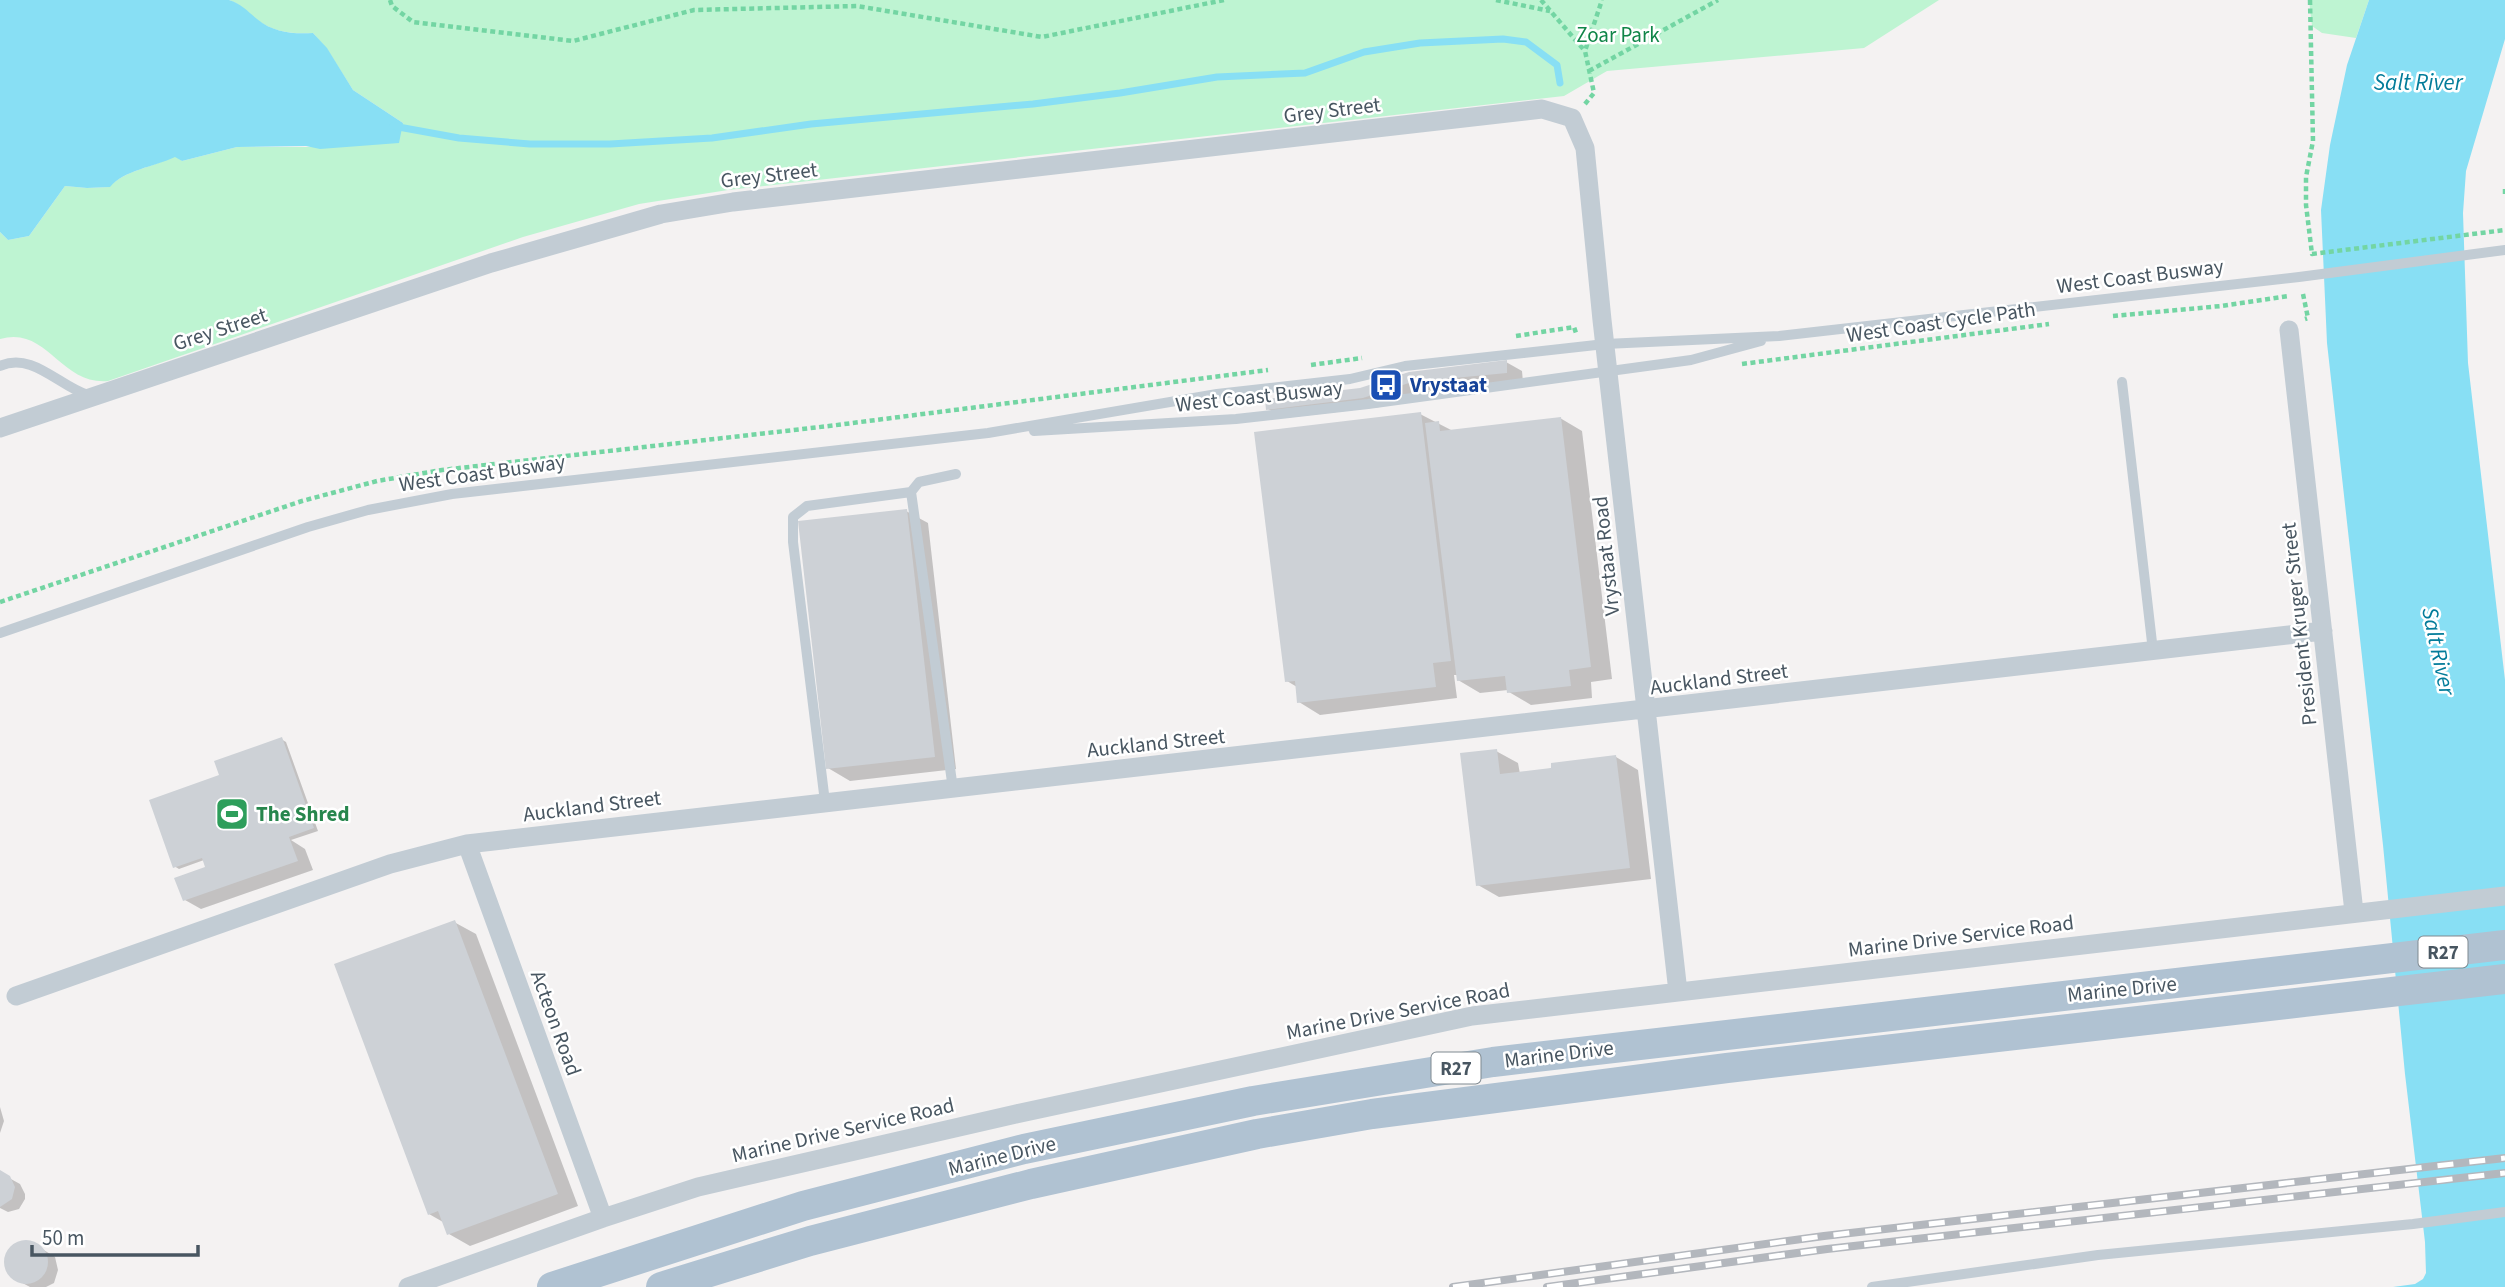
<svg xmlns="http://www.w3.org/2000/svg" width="2505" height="1287" font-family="'Source Sans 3',sans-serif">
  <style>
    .green { fill: #bef4d2 }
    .water { fill: #88dff4 }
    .shadow { fill: #0003 }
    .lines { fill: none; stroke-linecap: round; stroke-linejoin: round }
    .stream { stroke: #88dff4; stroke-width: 7 }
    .building { fill: #cdd1d6 }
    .path { stroke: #73d5a3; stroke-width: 4.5; stroke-dasharray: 5 3.5; stroke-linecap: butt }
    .service { stroke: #c2ccd4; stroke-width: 10 }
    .minor { stroke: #c2ccd4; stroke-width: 19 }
    .primary { stroke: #b0c2d2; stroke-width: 30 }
    .rail-casing { stroke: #b3b7bd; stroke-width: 8 }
    .rail { stroke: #fff; stroke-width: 5; stroke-dasharray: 16; stroke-linecap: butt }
    .labels { text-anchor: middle; stroke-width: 5; stroke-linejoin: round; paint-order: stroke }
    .shield { fill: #fff; stroke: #7f8990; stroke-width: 2 }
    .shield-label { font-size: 19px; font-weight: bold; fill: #485661 }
    .park-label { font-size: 21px; fill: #108548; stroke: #fff }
    .street-label { font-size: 21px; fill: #485661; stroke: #fff }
    .transit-label { font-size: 21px; font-weight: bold; fill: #164399; stroke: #fff; text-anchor: start }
    .leisure-label { font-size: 21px; font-weight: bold; fill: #27864d; stroke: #fff; text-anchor: start }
    .water-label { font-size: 23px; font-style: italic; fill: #037c9a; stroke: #fff }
  </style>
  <rect width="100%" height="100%" fill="#f4f2f2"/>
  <path class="green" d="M229 0H1939L1864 48 1607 71 1564 96 728 190 639 204 523 237 108 381C60 385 47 325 0 339V232L8 240 29 236 65 186 87 188 109 187C125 170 154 167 175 156L182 161 237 147H331L403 123 353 90 327 49 313 33C294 34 277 33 260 22 248 14 243 5 229 0Z
    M2309 0H2369L2356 38 2322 33 2312 26Z"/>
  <path class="water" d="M0 0H229C242 4 247 11 257 19 274 33 293 34 313 33L327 48 353 90 403 123 399 143 320 149 306 146 237 147 182 161 175 157C154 167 124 170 110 187L87 188 65 186 29 236 8 240 0 232Z
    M2369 0H2505V39L2466 171 2463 213 2468 363 2505 680V1287H2393L2415 1284 2423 1279 2426 1273 2425 1242 2405 1074 2383 845 2327 343 2321 210 2330 145 2347 65Z"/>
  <path class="shadow" d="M1506 362 1522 371 1523 382 1429 390 1380 407 1284 418 1268 409Z
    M1420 414 1453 431 1560 418 1582 431 1612 679 1591 682 1592 698 1531 705 1509 692 1508 690 1480 693 1458 680V675H1454L1457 698 1320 715 1299 702 1297 687 1287 681Z
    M906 511 928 523 956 769 850 781 828 768Z
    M281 739 286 742 318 831 291 840 305 849 313 870 201 909 185 900 207 868 204 860 179 869 174 866 221 776Z
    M1496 751 1518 763 1520 774 1616 757 1638 770 1651 879 1499 897 1478 885Z
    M454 922 476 934 578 1206 470 1246 449 1234 443 1222 429 1214Z
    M0 1107 4 1121 0 1133Z
    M0 1173 20 1184 25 1194V1199L19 1209 8 1212 0 1208Z
    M25 1241 31 1242 55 1257 58 1270 54 1283 46 1287H30L11 1277 7 1271 6 1258 12 1246Z"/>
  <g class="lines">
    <path class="stream" d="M393 126 459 138 530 144H610L712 138 811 124 1033 104 1120 93 1217 77 1305 73 1364 52 1420 43 1503 39 1526 42 1557 65 1560 83"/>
  </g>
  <path class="building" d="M1507 360V373L1412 382 1363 398 1266 410 1265 399 1360 388 1409 372Z
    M1421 412 1451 661 1433 663 1436 687 1297 703 1295 681 1285 682 1254 432Z
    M1561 417 1591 667 1569 670 1571 686 1507 693 1505 676 1457 681 1425 423 1439 421 1440 431Z
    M907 509 935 757 826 769 798 521Z
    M282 737 314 828 289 837 298 861 183 901 174 878 205 867 202 858 173 868 149 800 219 775 214 761Z
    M1497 749 1500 774 1551 768V763L1616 755 1630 868 1476 886 1460 753Z
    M455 920 558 1194 447 1235 438 1211 428 1215 334 964Z
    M0 1170 10 1176 15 1187 12 1199 0 1207Z
    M4 1262a22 22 0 1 1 44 0a22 22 0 1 1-44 0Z"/>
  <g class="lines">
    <path class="path" d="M390 0 392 6 413 22 573 41 694 10 857 6 1042 37 1224 0
      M1496 0 1550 11
      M1541 0 1584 50
      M2310 0 2313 141 2306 177V205L2312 254 2505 230
      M1589 71 1718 0
      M1585 104 1594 93 1585 51 1602 0
      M2505 189V196
      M2303 294 2308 318 2305 319
      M2113 316 2221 306 2289 296
      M1516 336 1574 327 1576 333
      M1742 364 2049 324
      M1311 365 1362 358
      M0 602 302 501 377 481 442 470 829 426 1268 370"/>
    <path class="service" d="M0 366C32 351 60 387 88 395
      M2122 382 2153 651
      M1034 431 1236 419 1368 404 1691 360 1761 341
      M0 633 308 527 368 510 452 494 988 433 1217 394 1350 379 1405 366 1605 344 1779 336 2299 277 2505 250
      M953 789 911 492 919 482 956 474
      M825 802 793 542V517L807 506 911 492
      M1872 1287 2098 1255 2413 1224 2505 1212"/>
    <path class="minor" d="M2289 330 2354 912
      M0 428 491 263 661 214 733 202 1542 109 1572 118 1585 148 1602 320 1678 992
      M467 844 603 1218
      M16 996 390 864 467 844 2323 631
      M408 1287 603 1218 698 1187 1016 1114 1472 1016 2505 896"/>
    <path class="primary" d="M552 1287 803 1206 1024 1149 1253 1101 1493 1062 2505 945
      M661 1287 810 1241 1031 1184 1257 1134 1372 1114 1727 1068 2505 979"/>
    <defs>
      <path id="rail" d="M1453 1287 1824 1236 2505 1158
        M1547 1287 1827 1249 2505 1173"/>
    </defs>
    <use href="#rail" class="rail-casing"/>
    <use href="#rail" class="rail"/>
  </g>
  <defs>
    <symbol id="bus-square" viewBox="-11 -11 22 22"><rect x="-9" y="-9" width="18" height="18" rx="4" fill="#1a4fb4" stroke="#fff"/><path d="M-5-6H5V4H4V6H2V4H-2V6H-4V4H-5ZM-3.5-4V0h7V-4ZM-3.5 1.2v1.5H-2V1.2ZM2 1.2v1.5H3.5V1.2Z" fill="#fff"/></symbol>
    <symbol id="stadium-square" viewBox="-11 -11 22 22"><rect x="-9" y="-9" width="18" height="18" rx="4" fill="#2e9e5b" stroke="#fff"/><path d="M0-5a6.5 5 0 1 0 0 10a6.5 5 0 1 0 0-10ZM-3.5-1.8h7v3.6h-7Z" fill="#fff"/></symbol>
  </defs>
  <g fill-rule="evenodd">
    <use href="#bus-square" x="1367" y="366" width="38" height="38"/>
    <use href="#stadium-square" x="213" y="795" width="38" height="38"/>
  </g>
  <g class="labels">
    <g class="shield">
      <rect x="2418.5" y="936.5" width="49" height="31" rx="5"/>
      <rect x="1431.5" y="1052.5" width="49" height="31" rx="5"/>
    </g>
    <g class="shield-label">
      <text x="2443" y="959">R27</text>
      <text x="1456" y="1075">R27</text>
    </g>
    <g class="park-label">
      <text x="1618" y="42">Zoar Park</text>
    </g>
    <g class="street-label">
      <text transform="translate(1332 110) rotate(-7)" y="7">Grey Street</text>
      <text transform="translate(769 175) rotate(-7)" y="7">Grey Street</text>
      <text transform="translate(2140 276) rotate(-7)" y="7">West Coast Busway</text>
      <text transform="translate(1941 322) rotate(-8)" y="7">West Coast Cycle Path</text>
      <text transform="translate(220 329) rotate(-18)" y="7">Grey Street</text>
      <text transform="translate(1259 396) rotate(-6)" y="7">West Coast Busway</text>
      <text transform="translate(482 473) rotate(-8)" y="7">West Coast Busway</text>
      <text transform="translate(1606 556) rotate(-96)" y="7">Vrystaat Road</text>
      <text transform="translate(2299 624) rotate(-96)" y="7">President Kruger Street</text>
      <text transform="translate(1719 679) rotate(-7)" y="7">Auckland Street</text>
      <text transform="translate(1156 743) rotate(-6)" y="7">Auckland Street</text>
      <text transform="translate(592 806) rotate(-7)" y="7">Auckland Street</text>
      <text transform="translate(1961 936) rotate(-7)" y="7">Marine Drive Service Road</text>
      <text transform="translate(2122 989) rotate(-6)" y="7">Marine Drive</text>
      <text transform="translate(1398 1011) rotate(-11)" y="7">Marine Drive Service Road</text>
      <text transform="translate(556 1023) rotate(70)" y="7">Acteon Road</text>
      <text transform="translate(1559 1054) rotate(-7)" y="7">Marine Drive</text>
      <text transform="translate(843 1130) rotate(-13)" y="7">Marine Drive Service Road</text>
      <text transform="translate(1002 1156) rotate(-14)" y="7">Marine Drive</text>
    </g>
    <g class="transit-label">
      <text x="1410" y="392">Vrystaat</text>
    </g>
    <g class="leisure-label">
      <text x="256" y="821">The Shred</text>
    </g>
    <g class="water-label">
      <text x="2418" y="90">Salt River</text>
      <text transform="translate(2439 651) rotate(78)" y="8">Salt River</text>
    </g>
  </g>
  <path d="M32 1245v10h166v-10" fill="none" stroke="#485661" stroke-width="3.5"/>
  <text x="42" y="1245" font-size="21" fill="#485661" stroke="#ffffff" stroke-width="5" paint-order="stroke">50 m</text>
</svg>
